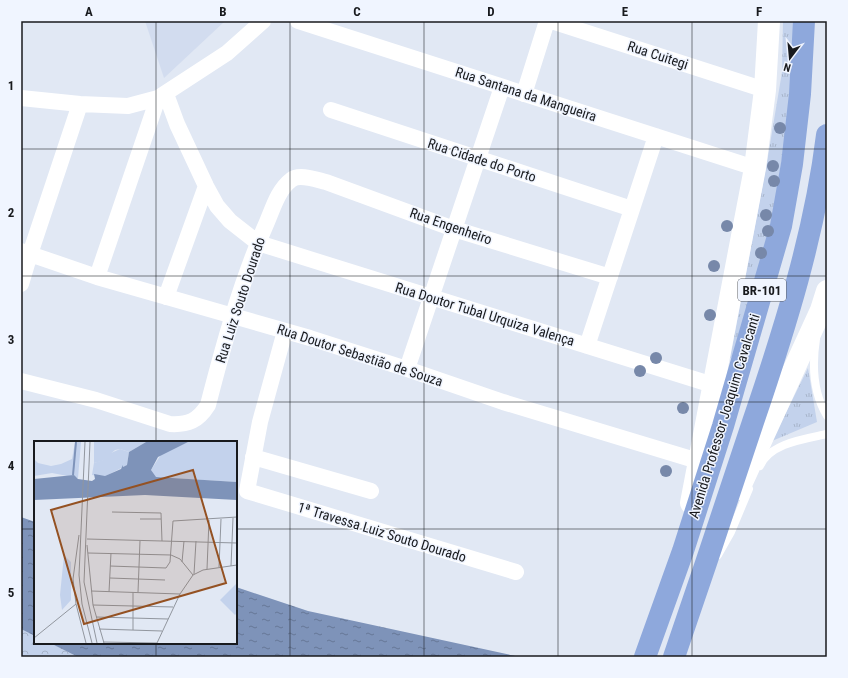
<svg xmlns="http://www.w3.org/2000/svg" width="848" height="678" font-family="'Roboto Condensed',sans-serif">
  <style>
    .built { fill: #d2dcef }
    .grass { fill: url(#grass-tufts) }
    .forest { fill: url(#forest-crowns) }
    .water { fill: url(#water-ripples) }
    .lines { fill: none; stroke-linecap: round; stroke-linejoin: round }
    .service { stroke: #fff; stroke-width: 8 }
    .minor { stroke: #fff; stroke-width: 16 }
    .secondary { stroke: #fff; stroke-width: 22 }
    .trunk { stroke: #8ea8dc; stroke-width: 22 }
    .tree { fill: #7788a9 }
    .grid { fill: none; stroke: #181a1e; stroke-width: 1; stroke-opacity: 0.55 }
    .labels { text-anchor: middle; stroke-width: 3; stroke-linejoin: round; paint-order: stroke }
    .shield { fill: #f0f5ff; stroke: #595c62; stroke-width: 1 }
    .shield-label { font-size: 13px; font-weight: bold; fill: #181a1e }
    .street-label { font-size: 14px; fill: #181a1e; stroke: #f0f5ff }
    .inset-river { fill: none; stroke: #7e93b9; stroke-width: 2 }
    .inset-road { fill: none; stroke: #91969e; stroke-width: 1 }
    .view { fill: #945122; fill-opacity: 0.15; stroke: #945122; stroke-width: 2 }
    .inset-edge { fill: none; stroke: #181a1e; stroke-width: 2 }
    .neatline { fill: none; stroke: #181a1e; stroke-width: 1.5 }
    .grid-label { font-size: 13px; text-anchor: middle; font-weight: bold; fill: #181a1e }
  </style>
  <defs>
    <pattern id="grass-tufts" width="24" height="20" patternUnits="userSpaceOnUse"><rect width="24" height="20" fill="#c3d2ec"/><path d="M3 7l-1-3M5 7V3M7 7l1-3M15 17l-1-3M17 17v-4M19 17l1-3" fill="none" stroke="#a7b4ca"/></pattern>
    <pattern id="forest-crowns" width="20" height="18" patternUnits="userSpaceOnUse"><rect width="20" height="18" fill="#c3d2ec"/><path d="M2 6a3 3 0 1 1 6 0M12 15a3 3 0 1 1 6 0" fill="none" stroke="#a7b4ca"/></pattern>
    <pattern id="water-ripples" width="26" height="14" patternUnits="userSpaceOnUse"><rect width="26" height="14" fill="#7e93b9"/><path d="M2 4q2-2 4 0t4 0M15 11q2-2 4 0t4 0" fill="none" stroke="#667796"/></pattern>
  </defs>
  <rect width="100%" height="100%" fill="#e1e8f4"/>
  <path class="built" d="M145 21H225L164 78Z"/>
  <path class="grass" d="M783 21H796L795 74 768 248 740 347 730 359 767 162 782 72Z
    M808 368 817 422 772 441Z"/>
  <path class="forest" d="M21 629 35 636V643H50L78 657H21Z"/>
  <path class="water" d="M21 517 35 522V636L21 629Z
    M236 587 308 611 520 657H78L50 643H236Z"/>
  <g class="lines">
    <path class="service" d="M816 339C812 365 813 393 827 416
      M760 466C770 443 805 439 827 434
      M718 555 731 532 749 489"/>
    <path class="minor" d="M298 21 755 168
      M551 21 765 90
      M166 94 177 124 206 186 217 206 230 221 258 243 713 385
      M524 94 547 21
      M21 98 80 104 128 106 158 98 227 53 263 21
      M331 110 632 209
      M21 251 97 277 310 338 407 369 503 402 698 461
      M97 277 158 98
      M21 284 30 254 80 104
      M166 297 206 186
      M285 331 260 422 247 491 516 572
      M587 346 656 136
      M407 369 502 87
      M21 381 96 400 170 424C188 425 198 421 208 405 224 343 241 281 267 222 273 208 278 190 291 180 299 173 317 180 326 182L454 229 610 277
      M253 457 371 491"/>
    <path class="secondary" d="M739 489 821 310 827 291
      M691 503 755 168 765 90 769 21"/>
    <path class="trunk" d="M645 657 683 551 723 426 781 226 792 164 800 94 804 21
      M674 657C701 579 727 500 753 422 785 328 815 233 827 135"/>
  </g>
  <g class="tree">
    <circle cx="780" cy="128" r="6"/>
    <circle cx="773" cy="166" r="6"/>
    <circle cx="774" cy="181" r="6"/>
    <circle cx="766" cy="215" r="6"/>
    <circle cx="727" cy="226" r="6"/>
    <circle cx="768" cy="231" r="6"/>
    <circle cx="761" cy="253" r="6"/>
    <circle cx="714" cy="266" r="6"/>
    <circle cx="710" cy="315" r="6"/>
    <circle cx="656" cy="358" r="6"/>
    <circle cx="640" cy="371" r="6"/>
    <circle cx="683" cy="408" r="6"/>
    <circle cx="666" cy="471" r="6"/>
  </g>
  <path class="grid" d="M156 21V442M290 21V657M424 21V657M558 21V657M692 21V657M21 149H827M21 276H827M21 402H827M21 529H35M236 529H827M156 643V657"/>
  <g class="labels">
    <rect class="shield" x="738" y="279" width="48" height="22" rx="3"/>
    <g class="shield-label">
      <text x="762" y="295">BR-101</text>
    </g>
    <g class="street-label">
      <text transform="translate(658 55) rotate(18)" y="5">Rua Cuitegi</text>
      <text transform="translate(526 94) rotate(18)" y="5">Rua Santana da Mangueira</text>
      <text transform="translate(482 160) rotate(18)" y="5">Rua Cidade do Porto</text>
      <text transform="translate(451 226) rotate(19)" y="5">Rua Engenheiro</text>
      <text transform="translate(240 300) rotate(-72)" y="5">Rua Luiz Souto Dourado</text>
      <text transform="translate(485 314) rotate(17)" y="5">Rua Doutor Tubal Urquiza Valença</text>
      <text transform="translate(360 355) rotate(18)" y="5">Rua Doutor Sebastião de Souza</text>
      <text transform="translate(724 416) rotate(-73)" y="5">Avenida Professor Joaquim Cavalcanti</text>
      <text transform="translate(382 532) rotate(17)" y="5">1ª Travessa Luiz Souto Dourado</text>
    </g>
  </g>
  <g transform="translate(34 441)">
    <rect width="203" height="203" fill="#e1e8f4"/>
    <path d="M60 1H112L95 11 86 8 81 9 68 20 60 22ZM30 114 37 121V159L28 169 26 154Z" fill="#c3d2ec"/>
    <path d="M41 1H47L44 37 18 32 0 35V18L4 22 17 25 27 23 38 18ZM154 1H203V41L121 36 118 33 117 29 128 12ZM86 8 95 11 93 24 70 36 58 34 60 22 69 19 70 13 73 10 77 12Z" fill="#c3d2ec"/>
    <path d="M203 142V172L201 174 186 159Z" fill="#c3d2ec"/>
    <path d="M112 1H154L124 16 117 29 122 36 203 41V59L111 54 0 59V38L40 34 44 38 58 40 61 38 60 33 71 35 87 28 89 24V26L93 24 95 11Z" fill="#7e93b9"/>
    <path class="inset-river" d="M39 34 42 1"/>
    <path class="inset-road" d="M51 1 45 134 48 163 58 202M56 1 50 141 63 202M78 71 127 72 128 100M106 78H127M45 94 39 138 42 163 52 202M53 98 203 102M53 104 59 164 70 202M54 112 137 114 146 118 159 134M148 121 150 100M76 125 132 127 136 121 139 80 203 76M197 125 199 77M185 126 187 78M173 128 175 79M160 133 162 100M76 137 131 139M57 150 146 153M75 151 77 112M104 151 106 100M59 164 139 166M62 176 134 178M65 188 128 190M99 189V151M0 197 42 163M69 201 123 202M123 202 146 153 159 134 169 129 203 124"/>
    <path class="view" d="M159 29 192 142 50 183 17 69Z"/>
    <rect width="203" height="203" class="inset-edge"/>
  </g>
  <rect width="848" height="678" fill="none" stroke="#f0f5ff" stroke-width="44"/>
  <g transform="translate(790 58) rotate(196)" stroke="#f0f5ff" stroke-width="3" paint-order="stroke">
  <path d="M0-3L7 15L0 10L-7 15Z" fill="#181a1e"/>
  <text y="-6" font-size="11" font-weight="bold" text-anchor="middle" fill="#181a1e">N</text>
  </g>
  <rect x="22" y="22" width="804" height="634" class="neatline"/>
  <g class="grid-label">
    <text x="89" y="16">A</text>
    <text x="223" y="16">B</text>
    <text x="357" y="16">C</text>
    <text x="491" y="16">D</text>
    <text x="625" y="16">E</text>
    <text x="759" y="16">F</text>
    <text x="11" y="90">1</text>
    <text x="11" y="217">2</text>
    <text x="11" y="344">3</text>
    <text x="11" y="470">4</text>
    <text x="11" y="597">5</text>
  </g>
</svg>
